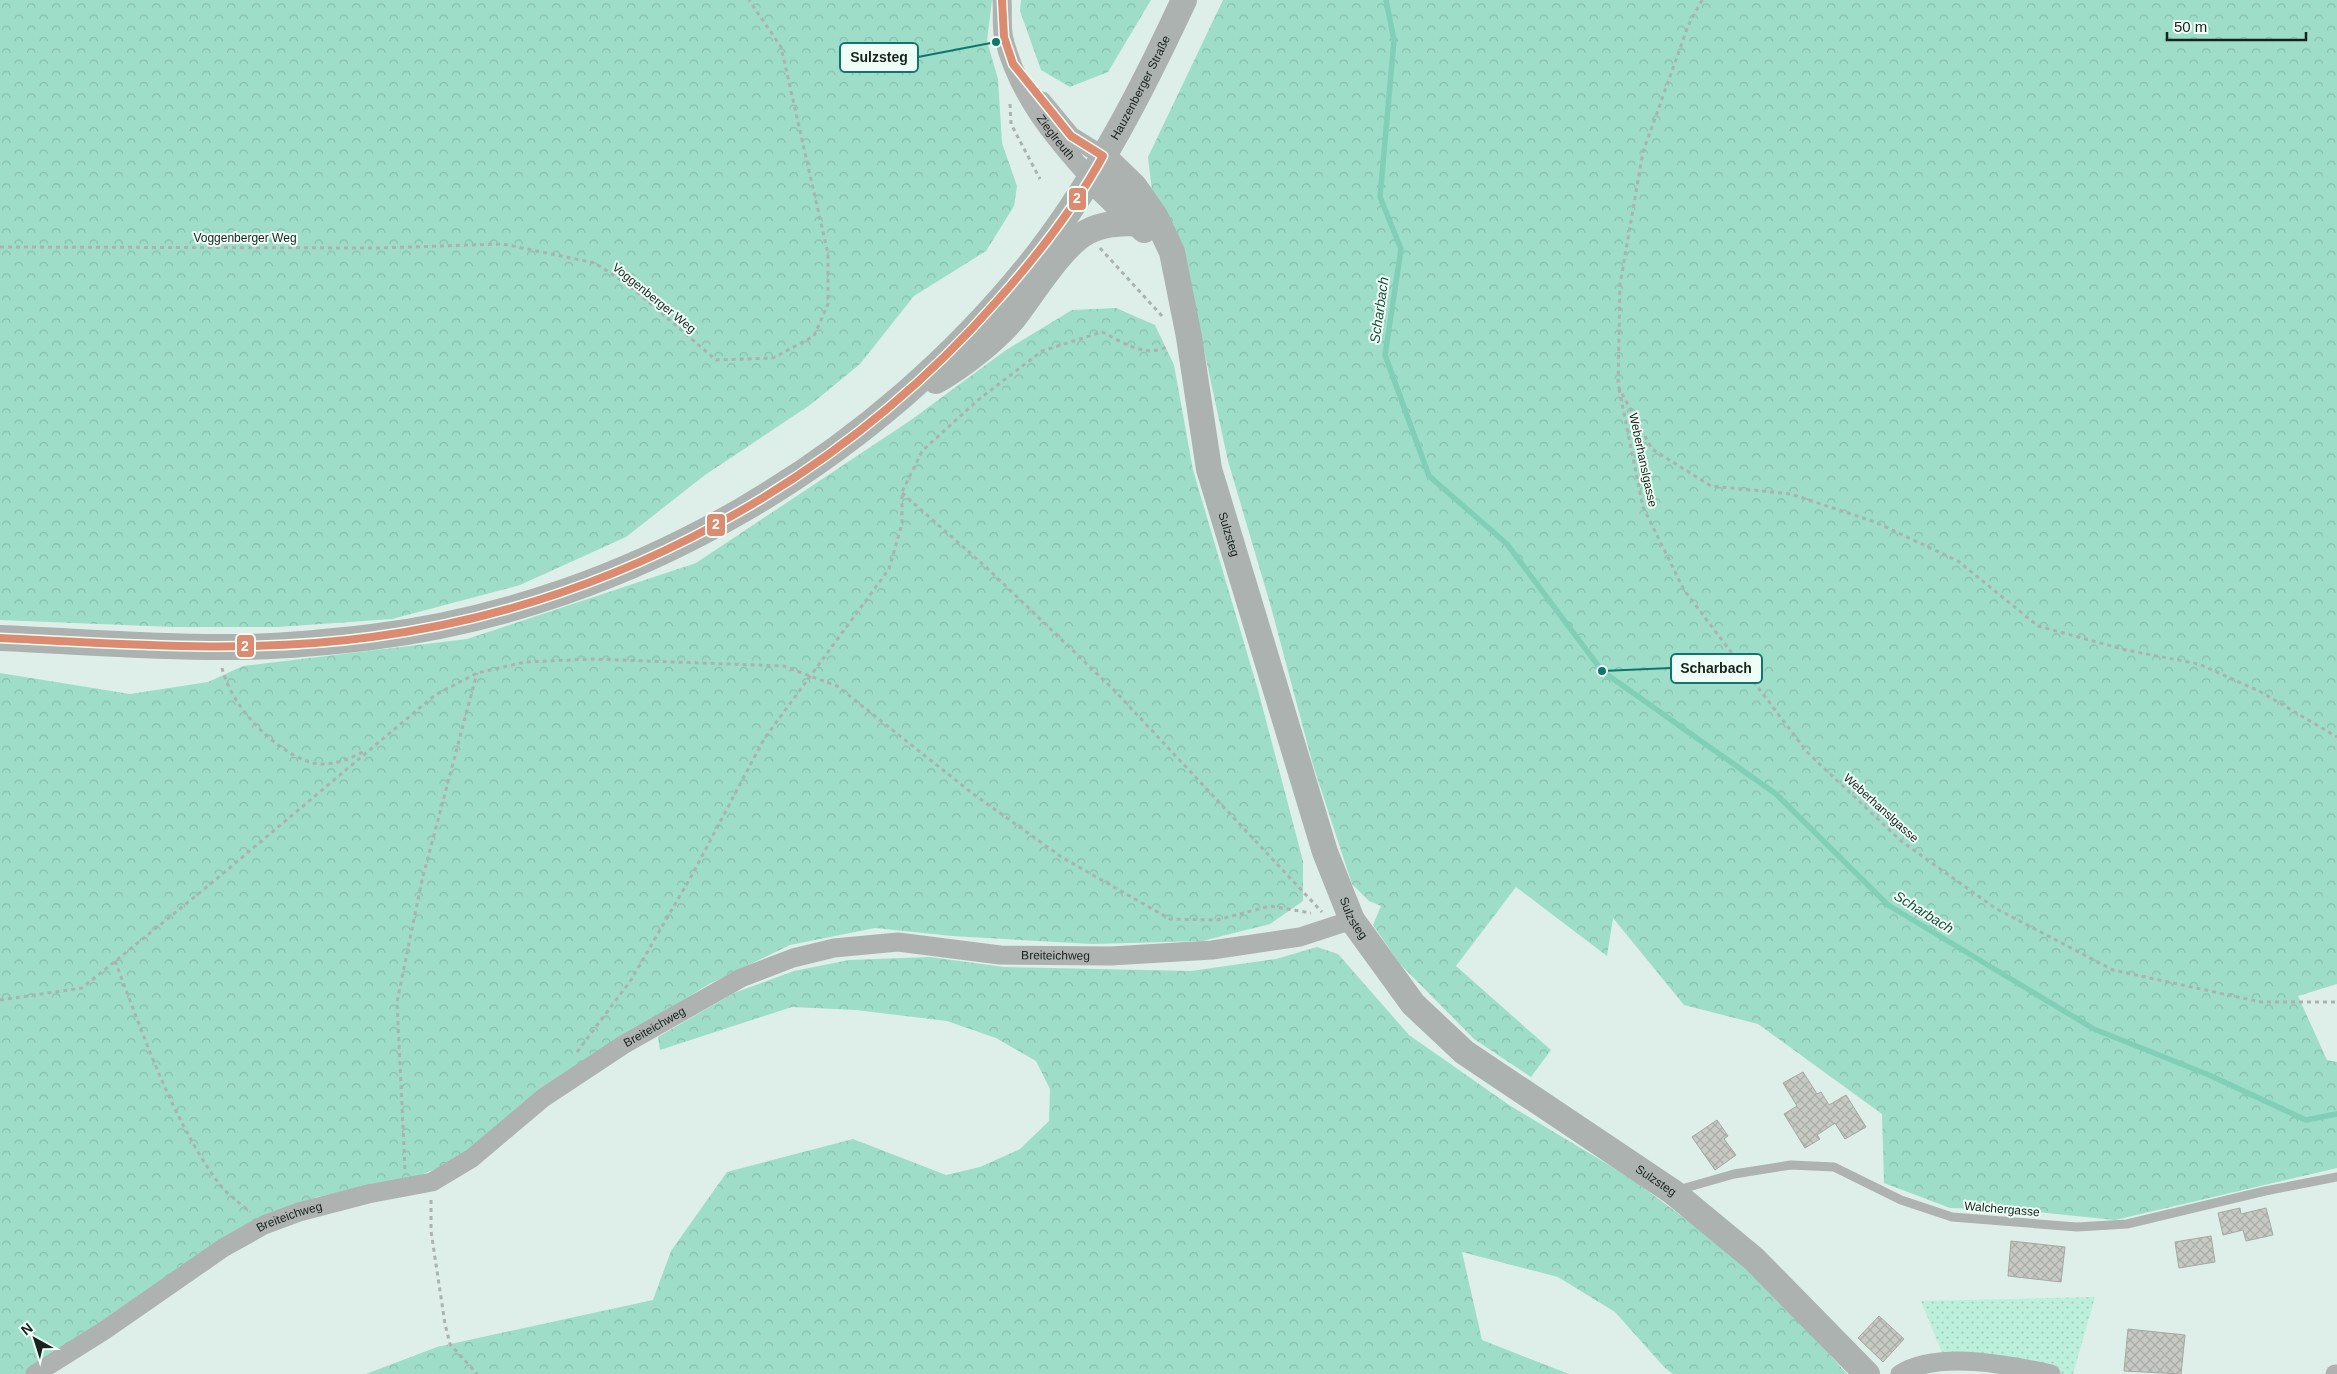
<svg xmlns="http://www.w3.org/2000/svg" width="2337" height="1374" font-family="Helvetica,sans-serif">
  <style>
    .grass { fill: url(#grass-dots) }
    .forest { fill: url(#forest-crowns) }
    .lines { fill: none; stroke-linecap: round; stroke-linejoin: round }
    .stream { stroke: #81cfb6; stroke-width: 5.5 }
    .building { fill: url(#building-cross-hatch); stroke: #a5a8a4 }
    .path { stroke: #acb2b0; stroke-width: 3; stroke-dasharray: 4 4; stroke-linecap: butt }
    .lane { stroke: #aeb2b1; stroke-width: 9 }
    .street { stroke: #aeb2b1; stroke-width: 19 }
    .secondary { stroke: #abb2af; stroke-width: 26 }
    .bus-1-casing { stroke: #eefef7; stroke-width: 11 }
    .bus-1 { stroke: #dc8a70; stroke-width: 8 }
    .labels { text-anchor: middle; stroke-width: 4; stroke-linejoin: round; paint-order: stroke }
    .street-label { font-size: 12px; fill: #18221e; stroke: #eefef7 }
    .water-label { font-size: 14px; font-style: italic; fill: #214d3f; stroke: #eefef7 }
    .leader { fill: none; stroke: #0f766e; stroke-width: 2 }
    .callout-dot { fill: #0f766e; stroke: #eefef7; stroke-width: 2 }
    .callout { fill: #eefef7; stroke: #0f766e; stroke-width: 2 }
    .callout-label { font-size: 14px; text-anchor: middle; font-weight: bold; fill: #18221e }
    .line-badge { stroke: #eefef7; stroke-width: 2 }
    .badge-label { font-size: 14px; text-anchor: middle; font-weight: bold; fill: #fff }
  </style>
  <defs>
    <pattern id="grass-dots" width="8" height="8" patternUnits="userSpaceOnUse" patternTransform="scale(1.25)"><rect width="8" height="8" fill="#bcefdc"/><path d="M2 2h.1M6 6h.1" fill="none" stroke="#a1cdbc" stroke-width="1.8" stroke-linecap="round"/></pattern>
    <pattern id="forest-crowns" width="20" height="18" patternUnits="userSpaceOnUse" patternTransform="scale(1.25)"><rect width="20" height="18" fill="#9edec8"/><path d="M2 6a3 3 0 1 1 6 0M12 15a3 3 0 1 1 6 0" fill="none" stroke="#87beab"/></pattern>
    <pattern id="building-cross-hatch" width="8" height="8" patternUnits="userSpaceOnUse" patternTransform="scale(1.25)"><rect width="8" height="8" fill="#c7c9c4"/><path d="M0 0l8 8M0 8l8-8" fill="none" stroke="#aaaca8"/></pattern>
  </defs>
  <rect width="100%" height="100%" fill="#deeee8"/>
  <path class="grass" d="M2095 1297 2073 1374H2051L1945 1360 1921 1301Z"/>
  <path class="forest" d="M0 0H992L987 41 998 79 1002 143 1017 186 1014 206 986 251 914 296 860 364 810 405 705 475 626 537 520 585 392 619 278 627H174L0 620Z
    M1021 0H1151L1108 72 1070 87 1041 70 1020 11Z
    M1223 0H2337V984L2298 996 2327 1060 2337 1062V1168L2115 1220 2018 1210 1950 1208 1884 1183 1882 1114 1758 1024 1684 1005 1613 918 1607 956 1516 887 1456 966 1551 1050 1531 1077 1474 1039 1400 964 1373 925 1381 906 1369 901 1352 884 1313 765 1271 607 1228 461 1191 290 1152 191 1148 157Z
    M1116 308 1155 325 1174 365 1193 470 1258 690 1303 861V901L1270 924 1202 941 1092 944 952 936 875 928 790 945 709 984 584 1062 468 1156 418 1176 317 1197 242 1229 37 1374H0V673L130 694 208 682 243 666 467 639 696 563 911 420 1006 350 1072 310Z
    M1317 947 1338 954 1409 1035 1509 1105 1629 1177 1726 1249 1815 1338 1847 1374H1673L1665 1368 1615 1312 1558 1277 1462 1252 1482 1340 1569 1374H366L437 1347 653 1300 671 1251 727 1172 853 1139 946 1175 980 1167 1020 1149 1049 1121 1050 1089 1036 1061 996 1038 947 1021 856 1010 792 1007 660 1050 658 1037 734 993 794 971 849 960 930 957 1004 967 1191 971 1276 959Z"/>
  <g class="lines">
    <path class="stream" d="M1386 0 1394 40 1380 197 1401 249 1385 355 1429 476 1507 544 1602 671 1776 794 1888 905 2094 1029 2209 1075 2306 1120 2337 1114"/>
  </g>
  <path class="building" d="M1803 1072 1817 1094 1821 1092 1829 1105 1846 1095 1866 1127 1845 1139 1835 1123 1817 1135 1820 1139 1805 1148 1784 1114 1797 1106 1783 1083Z
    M1717 1120 1728 1136 1724 1139 1736 1155 1715 1170 1692 1137Z
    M2240 1208 2241 1214 2266 1208 2273 1235 2246 1241 2243 1230 2223 1235 2218 1213Z
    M2211 1236 2215 1262 2179 1268 2175 1242Z
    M2011 1241 2065 1247 2061 1282 2008 1276Z
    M1879 1316 1904 1339 1883 1362 1858 1338Z
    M2128 1329 2185 1335 2181 1374 2124 1371Z"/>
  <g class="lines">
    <path class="path" d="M1702 0 1688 26 1643 152 1620 284 1618 386 1652 449 1711 486 1791 494 1875 522 1958 561 2038 626 2126 650 2199 664 2261 692 2337 737
      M1010 104 1011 124 1040 179
      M0 247 377 248 503 244 595 263 630 286 716 360 773 358 814 336 828 304V254L781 47 749 0
      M1100 248 1162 316
      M1619 389 1643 507 1684 590 1807 752 1901 841 1995 908 2113 970 2261 1002H2337
      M902 493 987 568 1113 689 1322 912
      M222 668C231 705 271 748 307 761 327 769 347 760 365 751
      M115 961C144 1036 170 1115 217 1181 225 1193 240 1203 250 1212
      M0 1000 82 988 208 886 435 695 477 673 525 662 592 659 783 666 837 686 972 793 1063 858 1170 919 1217 920 1270 906 1311 913
      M577 1052 631 980 692 875 764 739 889 569 902 524V492L922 451 978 400 1042 351 1102 332C1123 342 1146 359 1168 346
      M405 1169 397 1002 422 880 477 673
      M431 1200V1231L445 1324 450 1344 477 1374"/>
    <path class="lane" d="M1678 1190 1734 1174 1791 1165 1834 1167 1901 1200 1952 1217 2077 1227 2127 1224 2265 1191 2337 1177"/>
    <g class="street">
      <path id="s1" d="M1002 0C1003 12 1001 27 1004 39 1018 95 1053 137 1091 179"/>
      <path d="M1042 101 1071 136 1103 156"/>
      <path id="s2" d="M35 1374 105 1330 223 1248 264 1225 299 1212 368 1194 432 1182 472 1158 543 1098 623 1045 741 978 793 958 834 948 898 942 1000 955 1111 956 1212 950 1300 937 1352 920"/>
      <path d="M1900 1374C1939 1350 2010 1365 2051 1374"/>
      <path d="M2335 1374H2337"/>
    </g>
    <g class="secondary">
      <path id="s3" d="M1103 156 1134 186 1155 216 1172 252 1189 337 1209 469 1325 852 1352 920 1413 1004 1464 1052 1673 1192 1754 1259 1867 1374"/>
      <path d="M1091 179 1144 230"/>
      <path d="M936 381C962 366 993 342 1013 319 1031 296 1063 244 1087 232 1103 223 1118 224 1135 223"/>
      <path id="s4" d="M0 638C73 641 146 647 219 647 270 648 322 643 372 637 631 605 879 458 1039 253 1098 176 1143 88 1184 0"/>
    </g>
    <defs>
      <path id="bus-1" d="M0 638C124 644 248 654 372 637 612 605 838 483 997 301 1037 256 1074 209 1103 156L1071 136 1013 64 1004 37 1002 0"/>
    </defs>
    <use href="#bus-1" class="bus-1-casing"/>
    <use href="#bus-1" class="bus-1"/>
  </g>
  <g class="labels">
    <g class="street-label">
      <text dy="4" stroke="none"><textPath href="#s4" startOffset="1356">Hauzenberger Straße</textPath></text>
      <text dy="4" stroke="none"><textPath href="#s1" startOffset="151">Zieglreuth</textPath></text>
      <text x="245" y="242">Voggenberger Weg</text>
      <text transform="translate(654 298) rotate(39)" y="4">Voggenberger Weg</text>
      <text transform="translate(1643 460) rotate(78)" y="4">Weberhanslgasse</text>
      <text dy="4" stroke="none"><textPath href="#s3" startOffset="408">Sulzsteg</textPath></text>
      <text transform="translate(1881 808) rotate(42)" y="4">Weberhanslgasse</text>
      <text dy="4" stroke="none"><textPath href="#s3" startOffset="812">Sulzsteg</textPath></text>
      <text dy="4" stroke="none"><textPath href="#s2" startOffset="1139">Breiteichweg</textPath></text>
      <text dy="4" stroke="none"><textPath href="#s2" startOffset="719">Breiteichweg</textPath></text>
      <text dy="4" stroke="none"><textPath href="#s3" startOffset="1218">Sulzsteg</textPath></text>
      <text transform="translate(2002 1209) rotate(5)" y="4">Walchergasse</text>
      <text dy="4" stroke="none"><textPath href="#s2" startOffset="300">Breiteichweg</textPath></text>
    </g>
    <g class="water-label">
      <text transform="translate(1379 310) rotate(-82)" y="5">Scharbach</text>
      <text transform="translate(1924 912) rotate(32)" y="5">Scharbach</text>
    </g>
  </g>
  <path class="leader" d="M996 42L918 57M1602 671L1671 668"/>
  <g class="callout-dot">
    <circle cx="996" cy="42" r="5"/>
    <circle cx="1602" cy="671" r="5"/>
  </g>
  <g class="callout">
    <rect x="840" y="43" width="78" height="29" rx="5"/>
    <rect x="1671" y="654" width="91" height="29" rx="5"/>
  </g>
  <g class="callout-label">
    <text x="879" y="62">Sulzsteg</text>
    <text x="1716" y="673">Scharbach</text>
  </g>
  <g class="line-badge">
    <rect x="1068" y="187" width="19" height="24" rx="5" fill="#dc8a70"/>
    <rect x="706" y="513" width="20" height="24" rx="5" fill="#dc8a70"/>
    <rect x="236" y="634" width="19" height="24" rx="5" fill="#dc8a70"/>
  </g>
  <g class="badge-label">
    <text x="1077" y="203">2</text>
    <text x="716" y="529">2</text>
    <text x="245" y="651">2</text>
  </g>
  <g transform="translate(35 1339) rotate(321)" stroke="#eefef7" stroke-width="4" paint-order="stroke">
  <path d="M0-4L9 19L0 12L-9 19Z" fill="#18221e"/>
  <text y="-8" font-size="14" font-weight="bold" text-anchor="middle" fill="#18221e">N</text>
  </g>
  <path d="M2167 32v8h139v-8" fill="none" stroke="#18221e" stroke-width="2.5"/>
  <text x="2174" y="32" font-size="15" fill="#18221e" stroke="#eefef7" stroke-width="4" paint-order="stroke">50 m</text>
</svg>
